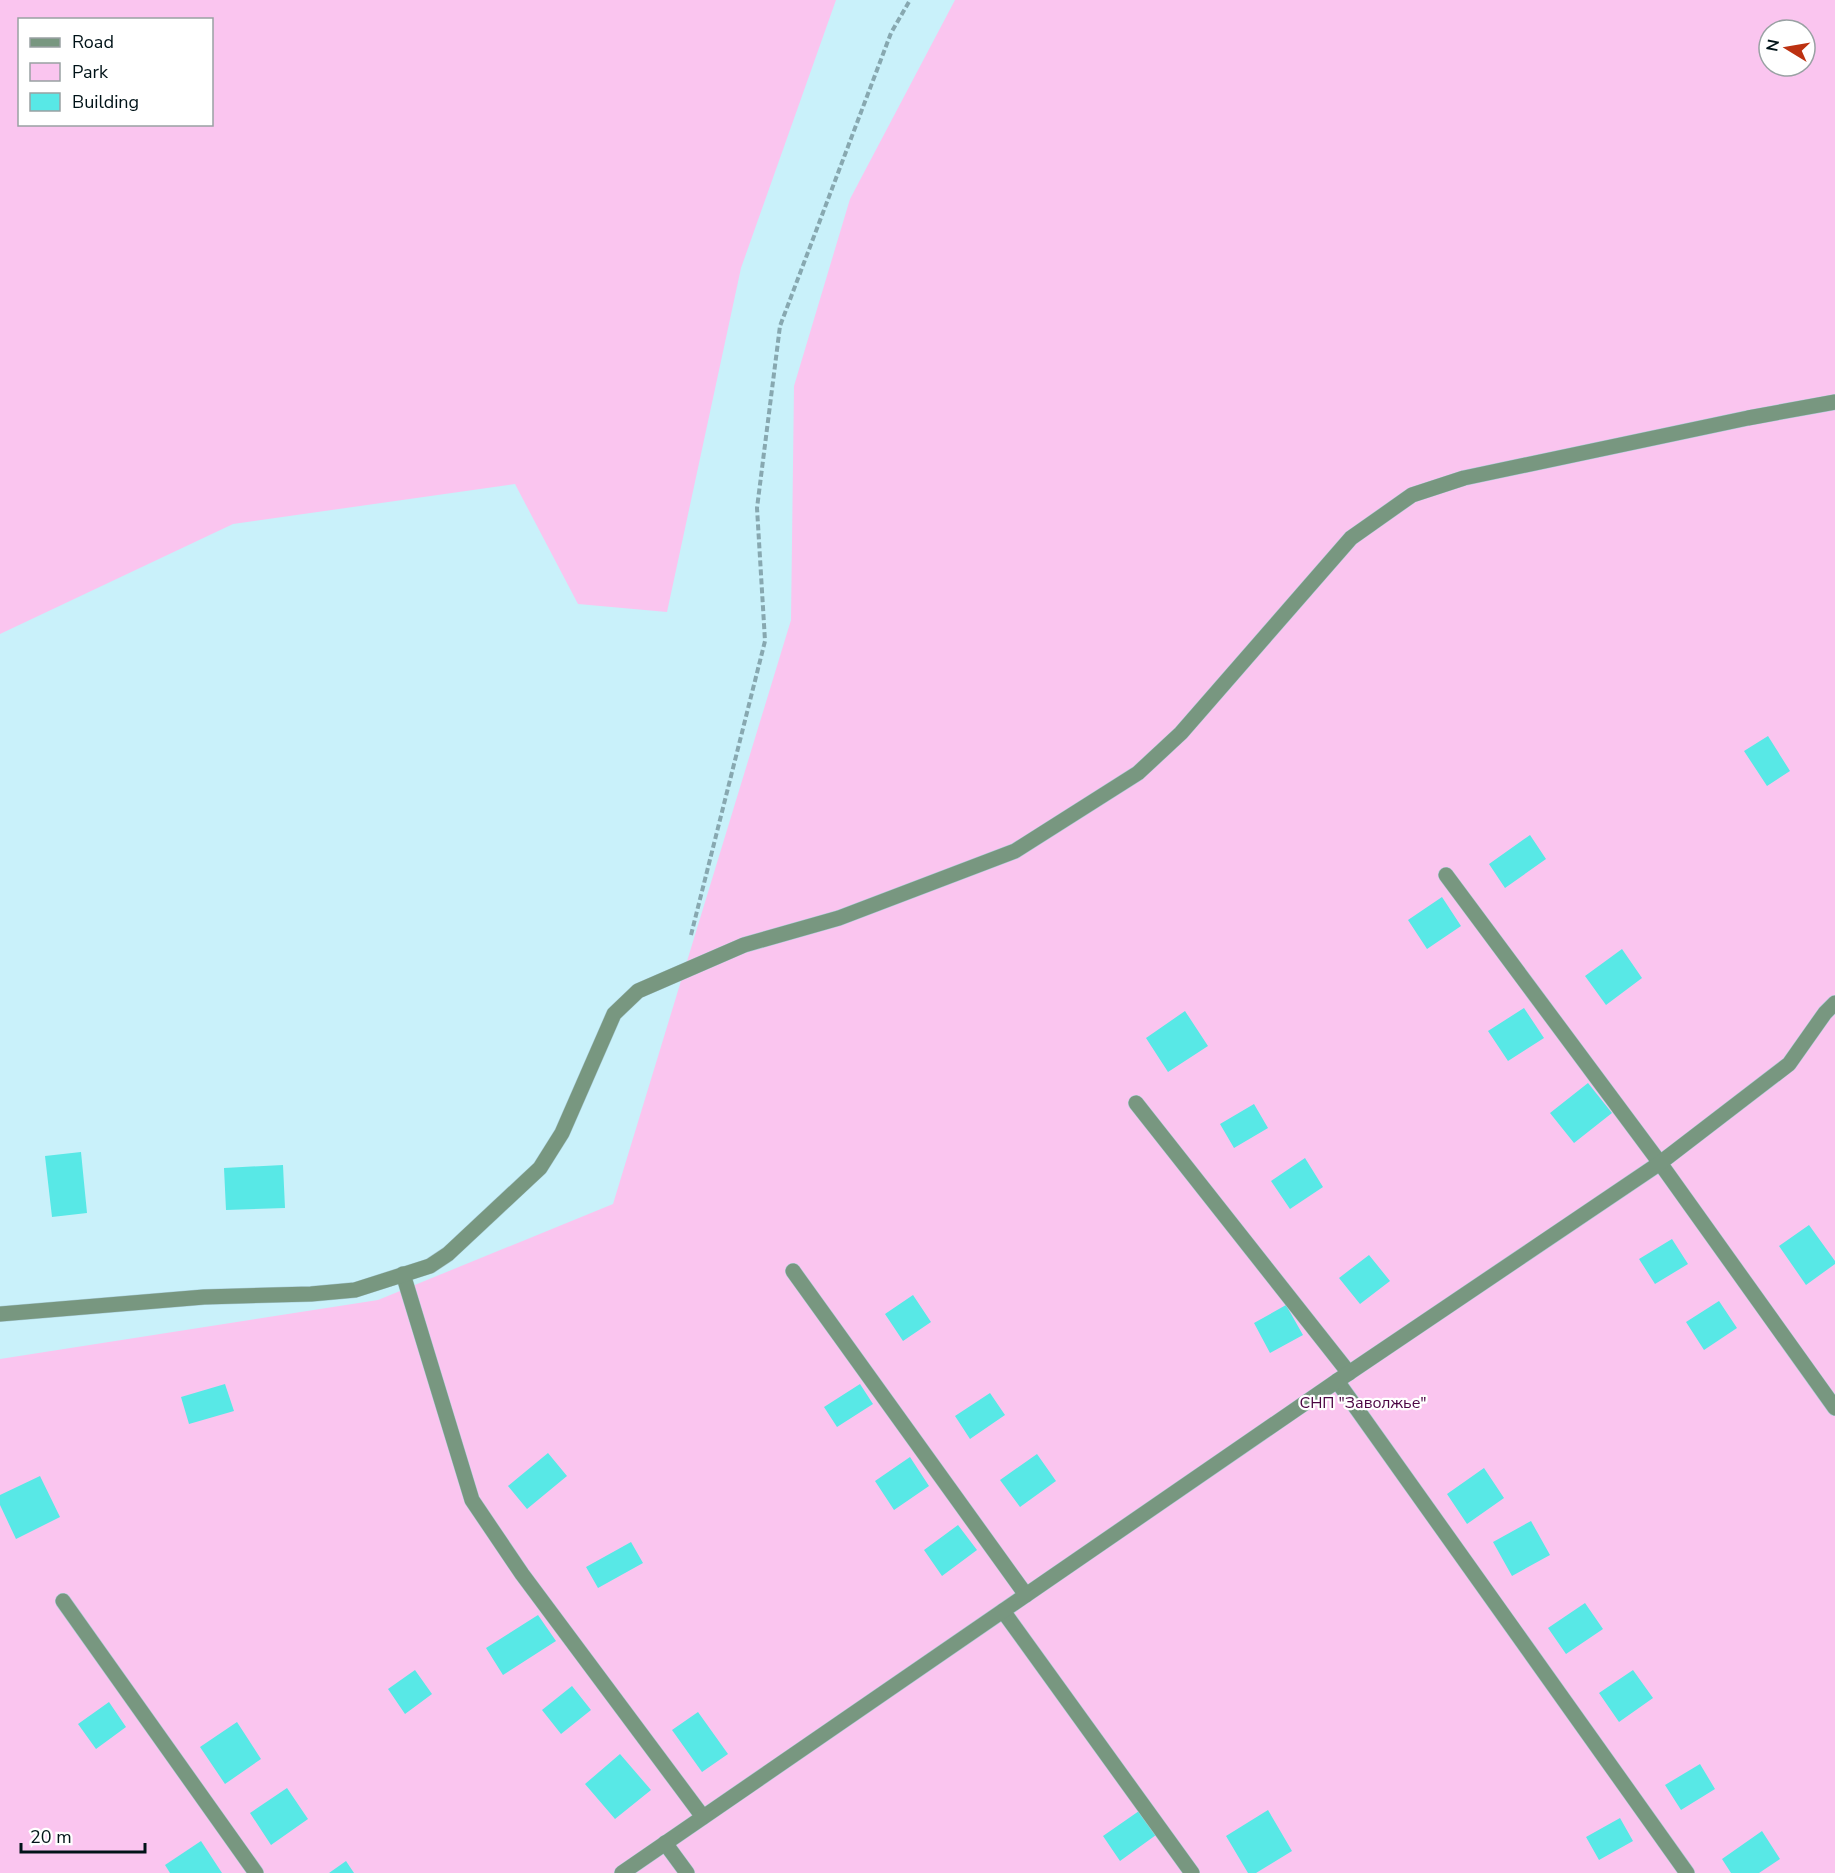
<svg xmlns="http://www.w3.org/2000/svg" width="1835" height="1873" font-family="'Nunito Sans',sans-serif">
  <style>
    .green { fill: #fac5ef; fill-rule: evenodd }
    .building { fill: #58e8e6 }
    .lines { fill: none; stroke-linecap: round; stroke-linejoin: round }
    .lane-casing { stroke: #a9cdd6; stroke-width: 16 }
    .street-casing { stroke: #a9cdd6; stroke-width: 16 }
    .path { stroke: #87a8b0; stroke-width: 4; stroke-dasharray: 6 3; stroke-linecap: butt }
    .lane { stroke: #789780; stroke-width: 15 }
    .street { stroke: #789780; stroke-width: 15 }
    .labels { text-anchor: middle; stroke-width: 4.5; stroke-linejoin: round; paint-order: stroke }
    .park-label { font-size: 16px; fill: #4b0543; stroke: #fff }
  </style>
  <rect width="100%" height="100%" fill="#c9f1fa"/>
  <path class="green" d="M0 0H836L741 268 667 612 578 604 515 484 233 524 0 634ZM20 20H212V124H20Z
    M955 0H1835V1873H0V1359L378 1300 613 1204 791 620 794 386 850 199ZM1769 30H1805V66H1769Z"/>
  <path class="building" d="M1768 736 1790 771 1767 786 1744 751Z
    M1530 835 1546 859 1505 888 1489 864Z
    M1442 897 1461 926 1427 949 1408 920Z
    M1622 949 1642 978 1606 1005 1585 976Z
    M1524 1008 1544 1038 1508 1061 1488 1031Z
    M1185 1011 1208 1046 1168 1072 1146 1038Z
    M1588 1083 1612 1113 1574 1143 1550 1113Z
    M1254 1104 1268 1128 1234 1148 1220 1124Z
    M81 1152 87 1213 52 1217 45 1156Z
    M1305 1158 1323 1187 1290 1209 1271 1181Z
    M283 1165 285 1208 226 1210 224 1168Z
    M1809 1225 1835 1261V1264L1806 1285 1779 1246Z
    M1672 1239 1688 1264 1655 1284 1639 1259Z
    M1369 1255 1390 1281 1360 1304 1339 1278Z
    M913 1295 931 1322 903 1341 885 1314Z
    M1719 1301 1737 1328 1704 1350 1686 1322Z
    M1286 1305 1303 1335 1270 1353 1254 1323Z
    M225 1384 234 1411 189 1424 181 1397Z
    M860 1384 873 1404 837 1427 824 1407Z
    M990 1393 1005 1415 970 1439 955 1416Z
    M548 1453 567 1476 527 1509 508 1486Z
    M1037 1454 1056 1481 1020 1507 1000 1480Z
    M910 1457 929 1486 894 1510 875 1481Z
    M1484 1468 1504 1498 1467 1524 1447 1494Z
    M40 1476 60 1517 16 1539 0 1505V1495Z
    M1531 1521 1550 1555 1512 1576 1493 1542Z
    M958 1525 977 1550 942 1576 924 1550Z
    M631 1542 643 1563 598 1588 586 1567Z
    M1585 1603 1603 1629 1566 1654 1548 1628Z
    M538 1615 556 1641 503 1675 486 1648Z
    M415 1670 432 1694 405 1714 388 1689Z
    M1633 1670 1653 1698 1619 1722 1599 1693Z
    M572 1686 591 1710 561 1734 542 1710Z
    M109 1702 126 1727 96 1749 78 1724Z
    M698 1712 728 1754 702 1772 672 1730Z
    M237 1722 261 1759 225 1784 200 1747Z
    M620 1754 651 1790 615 1819 585 1784Z
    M1700 1764 1715 1789 1681 1810 1665 1785Z
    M287 1788 308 1819 271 1845 250 1813Z
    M1268 1810 1292 1851 1256 1873H1248L1226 1836Z
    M1139 1811 1156 1835 1120 1861 1103 1836Z
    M1620 1818 1633 1841 1599 1860 1586 1837Z
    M1762 1831 1780 1859 1759 1873H1731L1722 1859Z
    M201 1841 222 1873H170L165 1865Z
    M346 1861 354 1873H329Z"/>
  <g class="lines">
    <defs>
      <path id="lane" d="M1446 875 1660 1163 1835 1408
        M1136 1103 1349 1373
        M793 1271 1026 1595
        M403 1274 472 1500 522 1574 703 1817
        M1337 1381 1687 1873
        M63 1601 256 1873
        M1003 1611 1192 1873
        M665 1843 687 1873"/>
      <path id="street" d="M0 1314 204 1297 311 1294 355 1290 430 1266 448 1254 540 1168 562 1133 614 1014 638 991 744 945 839 918 1015 851 1138 773 1181 733 1351 538 1412 495 1464 478 1748 418 1835 402
        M622 1873 1337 1381 1660 1163 1789 1064 1825 1013 1835 1003"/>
    </defs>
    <use href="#lane" class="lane-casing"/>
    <use href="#street" class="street-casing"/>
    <path class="path" d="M691 935 765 641 757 508 780 326 891 33 910 0"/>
    <use href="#lane" class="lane"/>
    <use href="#street" class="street"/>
  </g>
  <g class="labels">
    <g class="park-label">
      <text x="1363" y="1408">СНП "Заволжье"</text>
    </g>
  </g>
  <rect x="18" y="18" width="195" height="108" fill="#ffffff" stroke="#99a1a3" stroke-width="1.5"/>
  <rect x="30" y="38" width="30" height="9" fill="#789780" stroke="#99a1a3" stroke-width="1.5"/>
  <text x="72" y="48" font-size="18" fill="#001318">Road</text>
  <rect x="30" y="63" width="30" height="18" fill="#fac5ef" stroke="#99a1a3" stroke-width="1.5"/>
  <text x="72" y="78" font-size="18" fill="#001318">Park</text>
  <rect x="30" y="93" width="30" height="18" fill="#58e8e6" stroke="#99a1a3" stroke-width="1.5"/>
  <text x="72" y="108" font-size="18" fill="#001318">Building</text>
  <g transform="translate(1787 48) rotate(281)"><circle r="28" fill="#ffffff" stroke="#99a1a3" stroke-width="1.5"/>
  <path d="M0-4.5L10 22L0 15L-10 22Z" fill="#bc3111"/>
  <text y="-9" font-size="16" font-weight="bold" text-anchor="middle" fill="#001318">N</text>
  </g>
  <path d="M21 1843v9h124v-9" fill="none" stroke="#001318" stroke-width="3"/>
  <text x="30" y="1843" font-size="18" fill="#001318" stroke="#ffffff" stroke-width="4.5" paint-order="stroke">20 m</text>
</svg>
